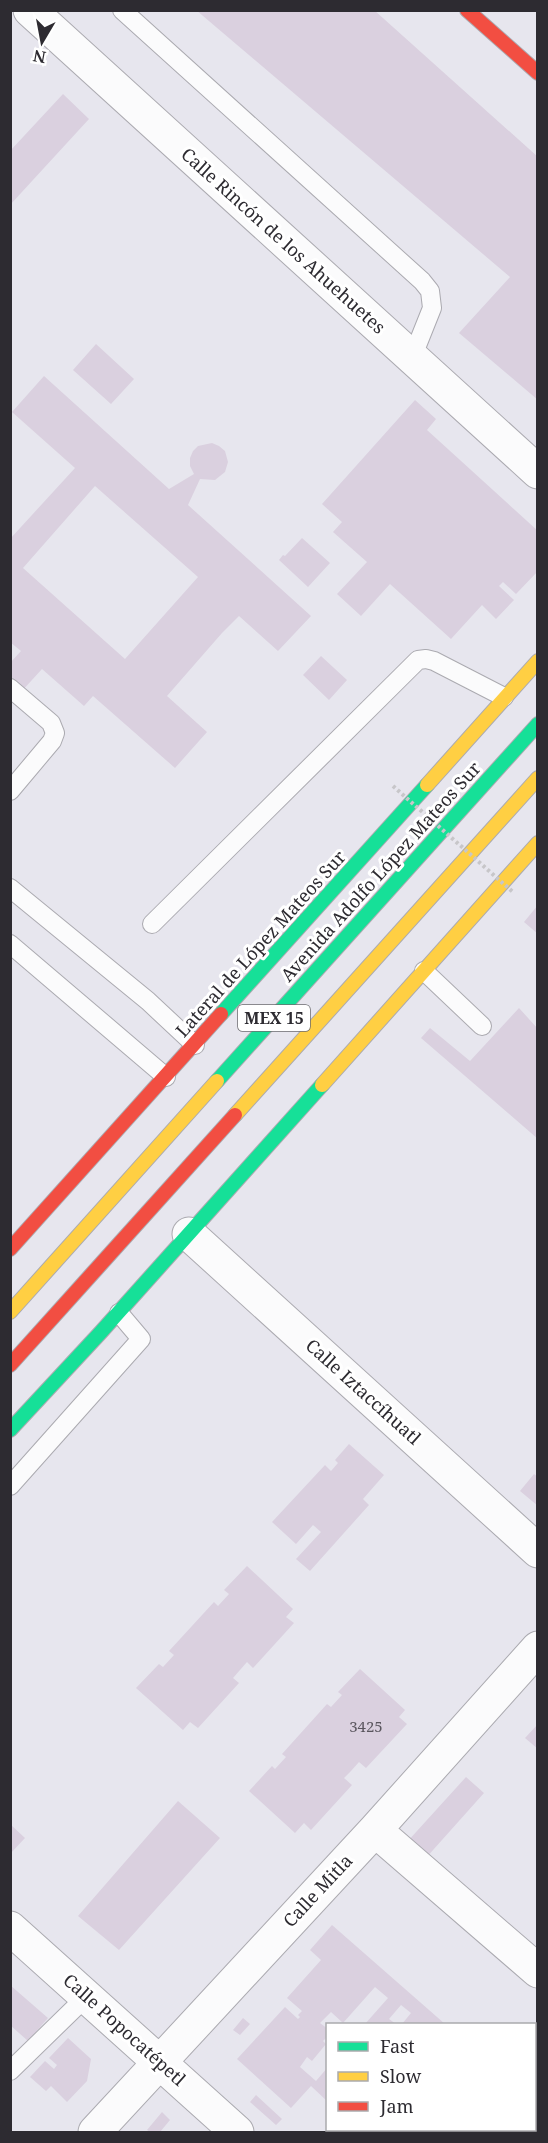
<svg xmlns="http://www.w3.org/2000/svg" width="548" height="2143" font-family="'Noto Serif',serif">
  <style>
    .building { fill: #dad0df; fill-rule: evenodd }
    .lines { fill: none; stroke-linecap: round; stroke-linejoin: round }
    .lane-casing { stroke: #abaab0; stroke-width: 20 }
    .street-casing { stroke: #abaab0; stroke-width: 35 }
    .fast-casing { stroke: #abaab0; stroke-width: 16 }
    .slow-casing { stroke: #abaab0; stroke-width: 16 }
    .jam-casing { stroke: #abaab0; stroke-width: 16 }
    .lane { stroke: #fbfbfc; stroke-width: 18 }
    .street { stroke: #fbfbfc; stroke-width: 33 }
    .fast { stroke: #16e098; stroke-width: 14 }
    .slow { stroke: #ffcf43; stroke-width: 14 }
    .jam { stroke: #f24e42; stroke-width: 14 }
    .path-bridge { stroke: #c7c6c9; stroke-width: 4; stroke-dasharray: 3 3; stroke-linecap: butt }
    .labels { text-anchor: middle; stroke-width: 6; stroke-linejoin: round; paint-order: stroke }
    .number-label { font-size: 15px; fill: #5a565e }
    .shield { fill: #fff; stroke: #6c6b6f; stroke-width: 1.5 }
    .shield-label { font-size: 16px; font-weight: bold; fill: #2d2b31 }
    .street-label { font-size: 18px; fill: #2d2b31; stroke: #fff }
  </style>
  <rect width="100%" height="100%" fill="#e7e6ee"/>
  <path class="building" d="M196 10H374L538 157V400L459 333 510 277Z
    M63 94 89 119 10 205V151Z
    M96 344 134 379 111 404 73 370Z
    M44 376 169 489 194 474 190 466V458L193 451 198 446 212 443 219 446 225 451 228 462 225 472 215 480 200 479 188 505 311 616 278 651 239 616 222 633 167 696 207 732 175 768 93 696 84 706 42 669 21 692 10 683V663L21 651 10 642V539L75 468 12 412ZM95 486 198 577 125 659 23 568Z
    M415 400 436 419 427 430 538 531V571L516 594 503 582 499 586 514 600 496 619 482 605 451 639 390 584 361 616 337 594 367 562 333 532 342 522 322 504Z
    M302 538 330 563 308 587 279 560 283 555 285 556Z
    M321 656 347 680 329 700 303 675Z
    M538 905V934L524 922Z
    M519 1008 538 1029V1139L421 1038 430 1028 470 1061Z
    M349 1444 384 1475 363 1499 369 1505 310 1571 296 1559 321 1532 313 1525 296 1544 272 1522 325 1465 331 1471 338 1463 335 1460Z
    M534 1474 538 1477V1506L520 1491Z
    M247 1566 293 1609 286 1617 294 1623 253 1668 247 1662 233 1678 239 1683 198 1728 190 1722 183 1730 136 1688 159 1664 163 1667 174 1655 169 1651 214 1602 218 1606 229 1594 224 1590Z
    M360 1669 405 1710 399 1717 407 1724 366 1768 359 1762 351 1771 344 1778 352 1785 311 1830 304 1823 295 1833 249 1791 272 1766 275 1769 286 1757 282 1754 327 1704 331 1707 342 1695 338 1692Z
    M538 1724V1749L525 1738Z
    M466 1777 484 1793 425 1859 407 1842Z
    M178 1801 220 1838 119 1950 78 1916Z
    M10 1824 25 1838 10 1854Z
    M332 1925 445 2024H402L411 2013 401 2005 389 2019 396 2024H365L388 1998 375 1987 343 2023 331 2012 320 2023 328 2029V2036L323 2041 326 2044 312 2061 307 2057 300 2067 316 2081 328 2067V2102L311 2086 291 2108 237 2059 285 2007 298 2019 300 2017 298 2015 302 2011 287 1998 321 1960 310 1950Z
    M10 1985 48 2018 28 2041 10 2025Z
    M243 2018 250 2024 240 2035 233 2030Z
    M68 2038 91 2059 87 2081 67 2102 51 2086 46 2091 30 2077 45 2061 54 2069 57 2065 49 2058Z
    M256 2095 282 2119 276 2125 250 2102Z
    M534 2104 538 2107V2132H531L527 2130H534Z
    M162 2112 170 2120 160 2132H150L147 2130Z
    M348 2130H517L514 2132H345Z"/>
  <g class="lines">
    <defs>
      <path id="lane" d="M122 10 422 281 430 291 432 308 412 358
        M10 688 51 723 55 733 52 741 10 791
        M10 888 148 1001 195 1045
        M152 924 418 660 426 659 434 661 504 697
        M10 944 166 1077
        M424 971 482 1026
        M10 1486 141 1339 119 1313
        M10 2071 86 1997"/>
      <path id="street" d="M30 10 538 472
        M189 1234 538 1551
        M375 1830 538 1971
        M10 1928 237 2132
        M95 2132 375 1830 538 1648"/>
      <path id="fast" d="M221 1014 427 785
        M217 1081 538 724
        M10 1430 101 1332 322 1085"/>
      <path id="slow" d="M427 785 538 661
        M322 1085 538 843
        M235 1115 538 778
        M10 1312 217 1081"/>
      <path id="jam" d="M467 10 538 73
        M10 1249 221 1014
        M10 1365 235 1115"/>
    </defs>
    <use href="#lane" class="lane-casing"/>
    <use href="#street" class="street-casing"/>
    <use href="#fast" class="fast-casing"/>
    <use href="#slow" class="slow-casing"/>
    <use href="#jam" class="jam-casing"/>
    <use href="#lane" class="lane"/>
    <use href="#street" class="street"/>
    <use href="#fast" class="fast"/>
    <use href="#slow" class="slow"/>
    <use href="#jam" class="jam"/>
    <path class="path-bridge" d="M393 786 514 893"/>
  </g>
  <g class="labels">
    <g class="number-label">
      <text x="366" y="1732">3425</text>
    </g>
    <rect class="shield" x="238" y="1005" width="72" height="26" rx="4.5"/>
    <g class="shield-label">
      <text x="274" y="1024">MEX 15</text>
    </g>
    <g class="street-label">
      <text transform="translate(283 241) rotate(42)" y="6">Calle Rincón de los Ahuehuetes</text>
      <text transform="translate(381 872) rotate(-48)" y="6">Avenida Adolfo López Mateos Sur</text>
      <text transform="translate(261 944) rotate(-48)" y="6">Lateral de López Mateos Sur</text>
      <text transform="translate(363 1392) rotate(42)" y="6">Calle Iztaccíhuatl</text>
      <text transform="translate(318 1891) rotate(-47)" y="6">Calle Mitla</text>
      <text transform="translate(124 2030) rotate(42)" y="6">Calle Popocatépetl</text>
    </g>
  </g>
  <rect width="548" height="2143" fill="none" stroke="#2d2b31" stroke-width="24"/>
  <rect x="326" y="2023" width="210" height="108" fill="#ffffff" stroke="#abaaad" stroke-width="1.5"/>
  <rect x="338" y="2042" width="30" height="9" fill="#16e098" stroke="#abaaad" stroke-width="1.5"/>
  <text x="380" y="2053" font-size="18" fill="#2d2b31">Fast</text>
  <rect x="338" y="2072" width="30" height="9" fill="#ffcf43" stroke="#abaaad" stroke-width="1.5"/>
  <text x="380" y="2083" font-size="18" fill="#2d2b31">Slow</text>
  <rect x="338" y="2102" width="30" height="9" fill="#f24e42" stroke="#abaaad" stroke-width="1.5"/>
  <text x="380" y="2113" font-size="18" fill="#2d2b31">Jam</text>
  <g transform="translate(42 42) rotate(190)" stroke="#ffffff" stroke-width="4.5" paint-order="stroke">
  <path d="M0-4.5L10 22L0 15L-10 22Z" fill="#2d2b31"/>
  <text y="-9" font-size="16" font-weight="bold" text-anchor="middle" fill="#2d2b31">N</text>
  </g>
</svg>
